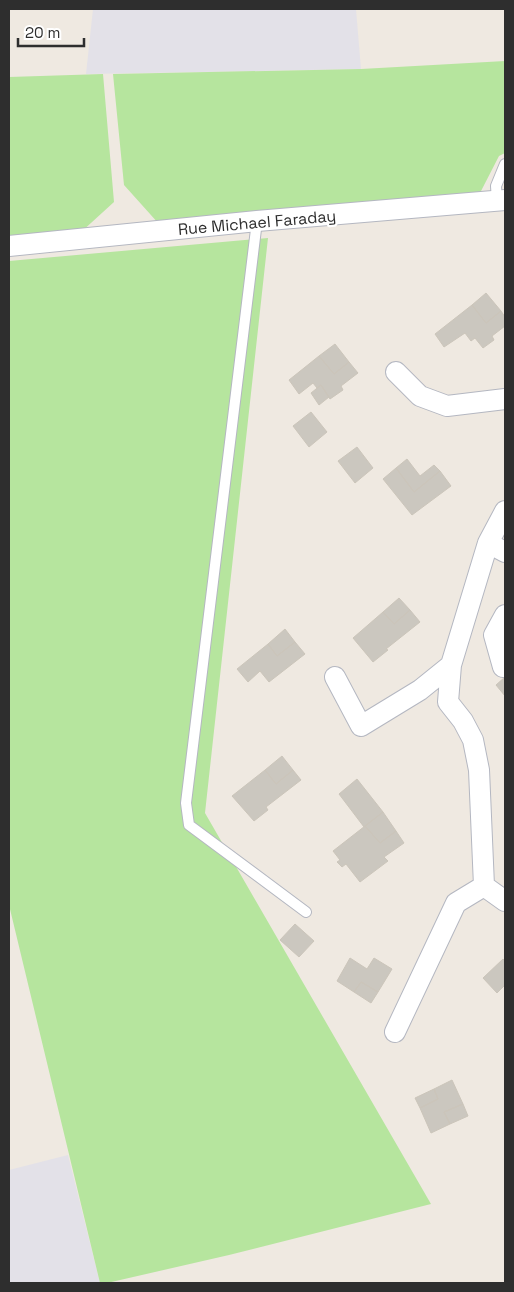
<svg xmlns="http://www.w3.org/2000/svg" width="514" height="1292" font-family="'Space Grotesk',sans-serif">
  <style>
    .industrial { fill: #e3e1e8 }
    .green { fill: #b6e59e }
    .building { fill: #cbc7bf; stroke: #cbc5ba }
    .lines { fill: none; stroke-linecap: round; stroke-linejoin: round }
    .lane-casing { stroke: #b4b7c1; stroke-width: 12 }
    .street-casing { stroke: #b4b7c1; stroke-width: 22 }
    .lane { stroke: #fff; stroke-width: 10 }
    .street { stroke: #fff; stroke-width: 20 }
    .labels { text-anchor: middle; stroke-width: 4.5; stroke-linejoin: round; paint-order: stroke }
    .street-label { font-size: 16px; fill: #2e2e2e; stroke: #fff }
  </style>
  <rect width="100%" height="100%" fill="#efe9e1"/>
  <path class="industrial" d="M93 9H356L361 69 86 74Z
    M68 1155 100 1283H9V1170Z"/>
  <path class="green" d="M505 61V153L499 156 480 193 159 224 124 185 113 74 361 69Z
    M103 74 114 202 80 233 9 239V77Z
    M268 238 205 813 431 1204 229 1255 107 1283H100L9 905V261Z"/>
  <path class="building" d="M486 293 501 311 486 323 472 305Z
    M472 305 486 323 501 311 505 317V326L492 336 494 340 483 348 475 338 471 341 465 333 444 347 435 334Z
    M335 344 349 362 334 374 319 356Z
    M319 356 334 374 349 362 358 373 341 386 343 390 330 399 321 385 317 388 313 383 299 394 289 380Z
    M321 385 329 397 319 405 311 393Z
    M311 412 327 432 309 447 293 426Z
    M357 447 373 468 355 483 338 461Z
    M407 459 420 476 434 465 440 471 414 492 396 468Z
    M396 468 414 492 440 471 451 486 412 515 383 479Z
    M399 598 410 610 394 624 383 612Z
    M410 610 420 622 386 649 388 650 373 662 353 638 383 612 394 624Z
    M285 629 295 642 277 656 268 644Z
    M295 642 305 654 269 682 260 671 248 682 237 669 268 644 277 656Z
    M505 677V696L496 685Z
    M282 756 293 770 276 784 265 770Z
    M265 770 276 784 293 770 301 780 266 807 268 810 254 821 232 796Z
    M357 779 383 812 364 827 339 794Z
    M383 812 396 831 380 843 365 826Z
    M365 826 380 843 396 831 404 843 384 857 388 861 360 882 346 864 342 867 337 862 340 860 333 851Z
    M295 924 314 941 299 957 280 940Z
    M350 958 367 969 374 958 392 969 378 992 361 982 354 992 337 981Z
    M503 959 505 961V985L497 993 483 978Z
    M361 982 378 992 371 1003 354 992Z
    M452 1080 463 1104 444 1112 450 1124 431 1133 420 1108 438 1099 434 1089Z
    M434 1089 438 1099 420 1108 415 1098Z
    M463 1104 468 1116 450 1124 444 1112Z"/>
  <g class="lines">
    <defs>
      <path id="lane" d="M497 201 496 186 505 164
        M257 221 186 803 189 825 306 912"/>
      <path id="street" d="M9 246 257 221 505 200
        M396 372 420 396 447 406 505 399
        M488 543 505 552
        M503 667 494 635 505 615
        M335 677 361 726 420 690 451 665
        M484 886 479 770 473 740 463 721 448 702 451 665 488 543 505 511
        M484 886 505 901
        M395 1032 456 903 484 886"/>
    </defs>
    <use href="#lane" class="lane-casing"/>
    <use href="#street" class="street-casing"/>
    <use href="#lane" class="lane"/>
    <use href="#street" class="street"/>
  </g>
  <g class="labels">
    <g class="street-label">
      <text transform="translate(257 222) rotate(-5)" y="6">Rue Michael Faraday</text>
    </g>
  </g>
  <rect width="514" height="1292" fill="none" stroke="#2e2e2e" stroke-width="20"/>
  <path d="M18 38v8h66v-8" fill="none" stroke="#2e2e2e" stroke-width="2.5"/>
  <text x="25" y="38" font-size="15" fill="#2e2e2e" stroke="#ffffff" stroke-width="4" paint-order="stroke">20 m</text>
</svg>
